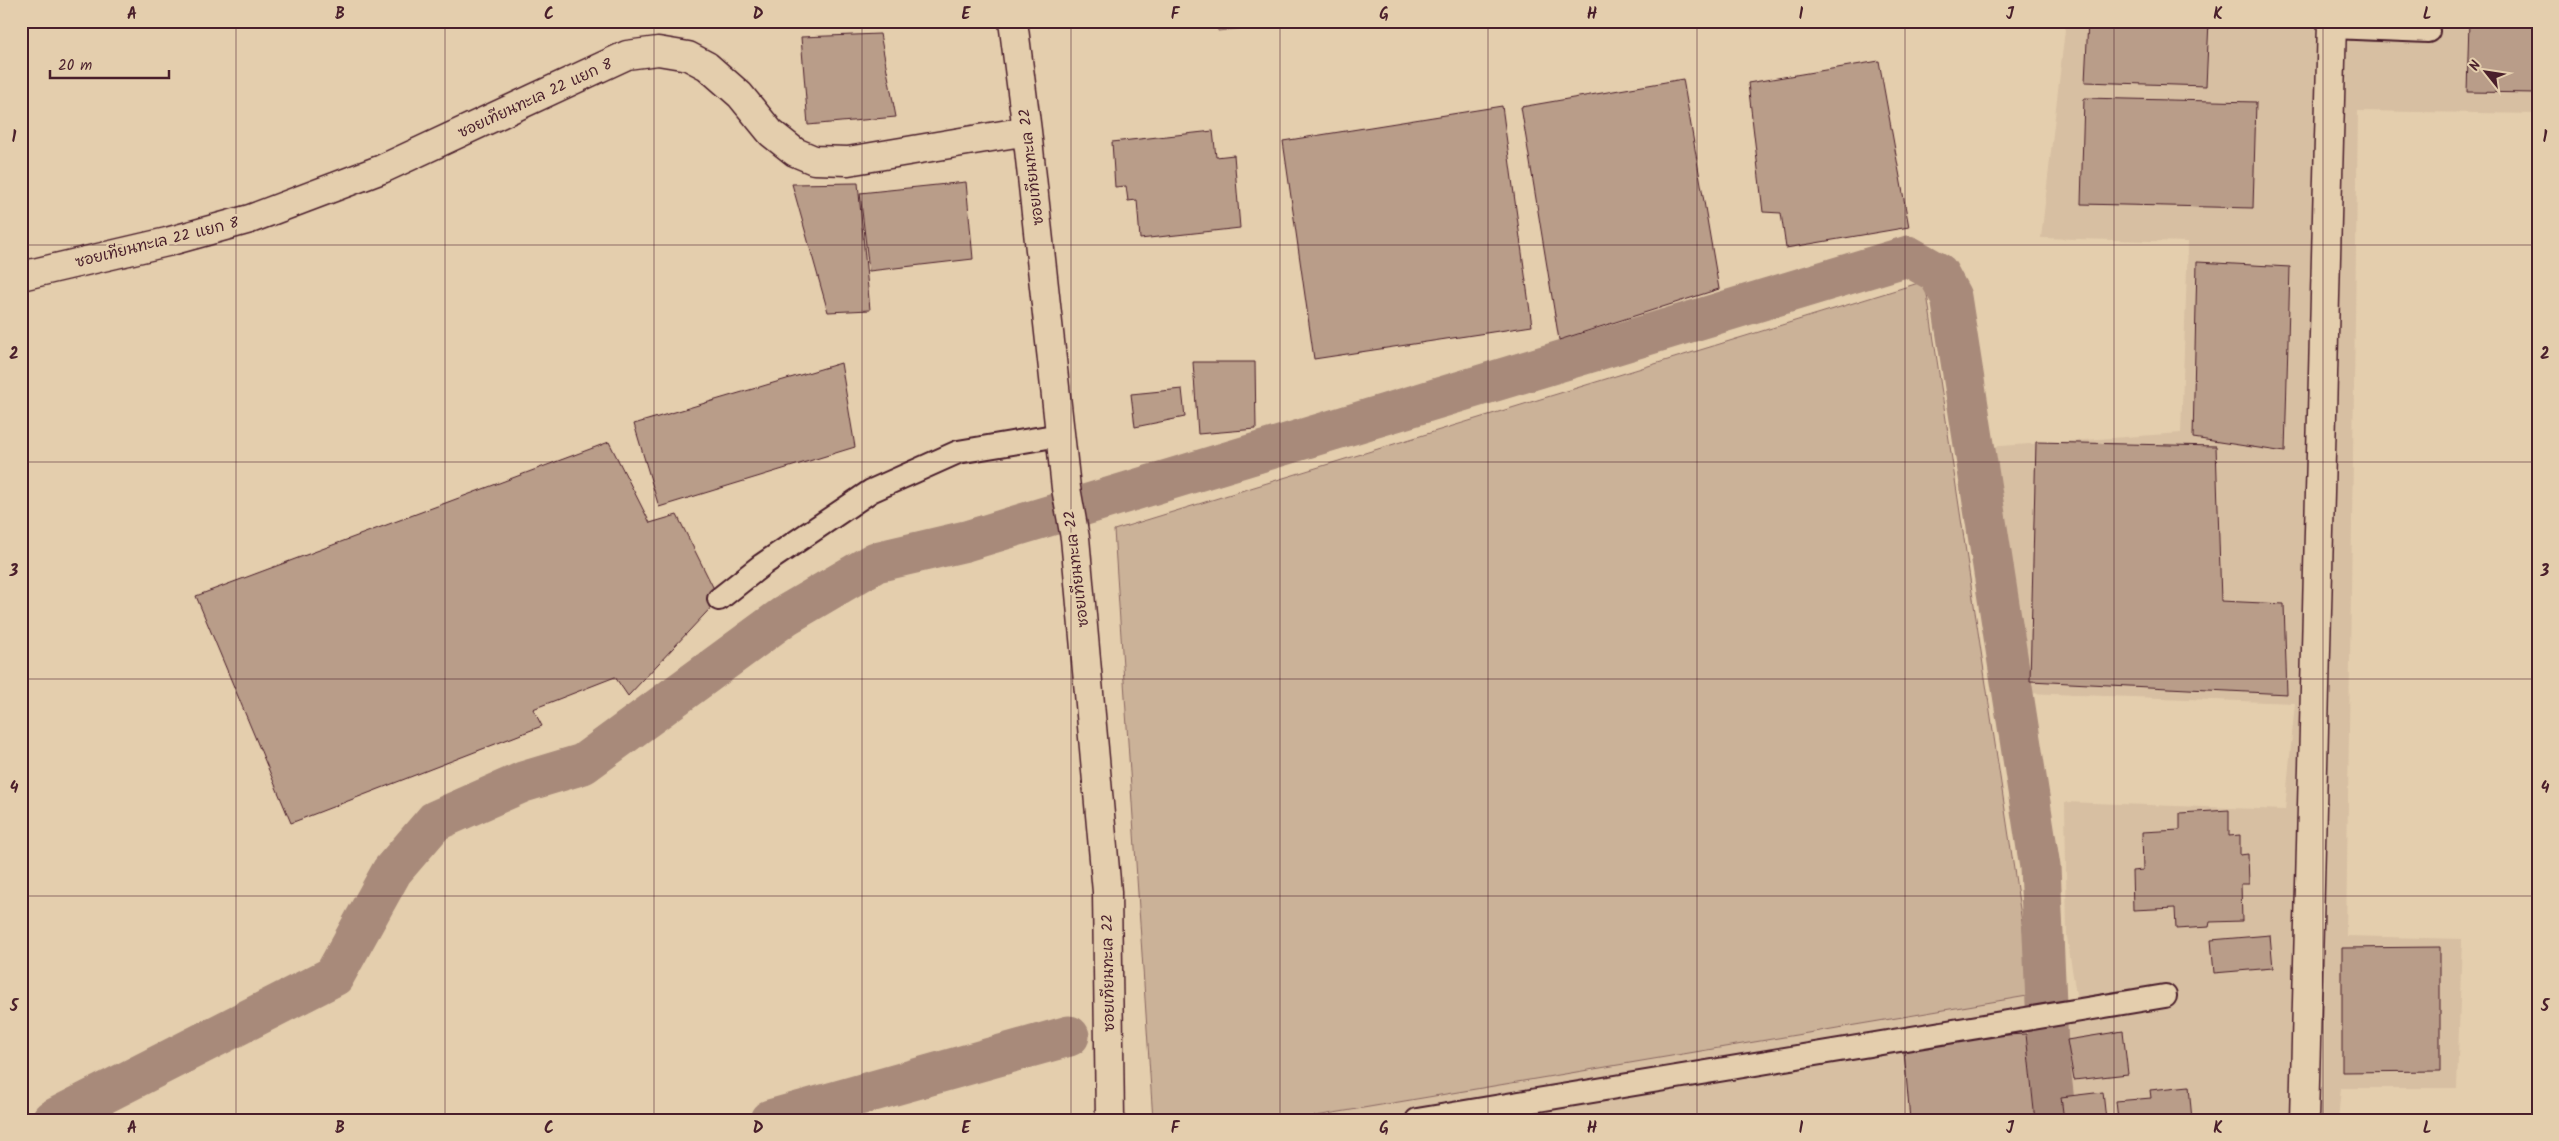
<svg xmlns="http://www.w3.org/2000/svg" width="2559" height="1141" font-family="Kalam,'Playpen Sans Thai',sans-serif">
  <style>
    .built { fill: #d7bfa2 }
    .green { fill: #cbb298; stroke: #8a6862 }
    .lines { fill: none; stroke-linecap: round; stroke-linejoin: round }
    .canal { stroke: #a88a7a; stroke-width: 41 }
    .building { fill: #b99d89; stroke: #4a1f2b }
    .lane-casing { stroke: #4a1f2b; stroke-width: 26 }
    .street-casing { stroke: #4a1f2b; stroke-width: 31 }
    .lane { stroke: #e4cead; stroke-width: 22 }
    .street { stroke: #e4cead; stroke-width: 28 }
    .grid { fill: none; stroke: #4a1f2b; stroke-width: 1; stroke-opacity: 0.55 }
    .labels { text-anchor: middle; stroke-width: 5; stroke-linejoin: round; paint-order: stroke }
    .street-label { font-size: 15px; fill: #4a1f2b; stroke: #e4cead }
    .neatline { fill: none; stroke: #4a1f2b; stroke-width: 2 }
    .grid-label { font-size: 16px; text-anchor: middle; font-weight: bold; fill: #4a1f2b }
  </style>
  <rect width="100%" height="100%" fill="#e4cead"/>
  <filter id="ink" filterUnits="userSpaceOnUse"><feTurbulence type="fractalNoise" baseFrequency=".02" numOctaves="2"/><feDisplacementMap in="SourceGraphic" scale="10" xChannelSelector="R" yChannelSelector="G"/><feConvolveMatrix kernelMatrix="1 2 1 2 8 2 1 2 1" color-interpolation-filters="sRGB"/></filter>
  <g filter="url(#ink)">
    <path class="built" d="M2066 21H2538V114L2358 111 2346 936 2462 939 2457 1088H2341L2338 1120H1292L2033 995 2077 1001 2067 937 2065 802 2285 810 2295 703 2026 693 1987 447 2181 433 2188 242 2041 238Z"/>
    <path class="green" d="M1217 21H1311L1218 31Z
      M1925 281 2033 995 1292 1120H1153L1114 530Z"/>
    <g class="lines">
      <path class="canal" d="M52 1120 334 976 392 871 435 821 523 782 583 764 786 615 876 562 966 541 1908 256 1938 273 1951 297 2040 867 2048 1048 2056 1120
        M770 1120 1069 1036"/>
    </g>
    <path class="building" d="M2088 21H2209L2206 86 2085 82Z
      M2469 21H2538V93L2467 92Z
      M880 34 896 117 808 125 801 37Z
      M1879 61 1909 227 1786 248 1781 213 1763 212 1748 83Z
      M1683 79 1719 289 1559 340 1521 107Z
      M2084 98 2256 102 2253 208 2081 204Z
      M1502 106 1532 326 1314 359 1283 141Z
      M1213 131 1216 157 1234 155 1240 228 1140 239 1137 200 1128 201 1126 186 1115 187 1112 142Z
      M966 182 973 259 869 271 860 193Z
      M858 183 870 310 828 312 792 184Z
      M2197 262 2290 267 2285 452 2193 438Z
      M1193 362H1255L1256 429 1198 434Z
      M841 363 855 447 659 507 634 424Z
      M1182 389 1185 417 1135 427 1131 394Z
      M609 442 650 523 677 515 719 599 628 696 615 677 533 709 542 726 291 823 196 596Z
      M2036 442 2216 446 2221 601 2284 604 2287 694 2030 681Z
      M2229 810V836L2240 835V855L2248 854 2249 884H2241L2242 921 2210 922 2209 927 2176 929 2175 908 2133 910 2132 871 2143 870 2142 832 2180 830V813Z
      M2270 935 2273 968 2214 973 2211 940Z
      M2440 947V1071L2342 1072V948Z
      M2123 1031 2128 1074 2074 1080 2067 1040Z
      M2026 1034 2035 1120H1910L1903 1040Z
      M2189 1086 2192 1120H2118L2116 1101 2151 1098 2150 1090Z
      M2103 1092 2106 1120H2064L2061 1097Z"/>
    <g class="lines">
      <defs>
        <path id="lane" d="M2332 27 2428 31
          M719 599 762 565 871 491 958 452 1060 435
          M1417 1120 2165 996"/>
        <path id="street" d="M1013 21 1027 131 1066 488 1075 538 1107 892 1110 1120
          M21 276 167 242 250 219 382 169 627 55 658 51 688 56 707 66 740 95 771 133 795 152 814 160 848 161 1027 131
          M2304 1120 2332 21"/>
      </defs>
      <use href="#lane" class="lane-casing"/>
      <use href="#street" class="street-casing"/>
      <use href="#lane" class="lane"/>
      <use href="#street" class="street"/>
    </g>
  </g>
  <path class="grid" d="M236 21V1120M445 21V1120M654 21V1120M862 21V1120M1071 21V1120M1280 21V1120M1488 21V1120M1697 21V1120M1905 21V1120M2114 21V1120M2323 21V1120M21 245H2538M21 462H2538M21 679H2538M21 896H2538"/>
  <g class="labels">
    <g class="street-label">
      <text transform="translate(535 98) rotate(-25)" y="5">ซอยเทียนทะเล 22 แยก 8</text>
      <text transform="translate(1031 167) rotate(-97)" y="5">ซอยเทียนทะเล 22</text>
      <text transform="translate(157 242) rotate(-14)" y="5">ซอยเทียนทะเล 22 แยก 8</text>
      <text transform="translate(1076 569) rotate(-97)" y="5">ซอยเทียนทะเล 22</text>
      <text transform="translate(1108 973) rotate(-91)" y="5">ซอยเทียนทะเล 22</text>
    </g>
  </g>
  <rect width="2559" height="1141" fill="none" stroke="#e4cead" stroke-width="55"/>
  <g transform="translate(2486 72) rotate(300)" stroke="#e4cead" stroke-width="4" paint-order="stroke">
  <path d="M0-4L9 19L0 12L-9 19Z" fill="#4a1f2b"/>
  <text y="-8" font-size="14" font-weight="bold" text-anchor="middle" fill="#4a1f2b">N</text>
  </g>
  <path d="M50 70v8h119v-8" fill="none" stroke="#4a1f2b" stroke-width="2.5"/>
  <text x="58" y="70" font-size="15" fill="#4a1f2b" stroke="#e4cead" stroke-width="4" paint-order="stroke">20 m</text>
  <rect x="28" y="28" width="2504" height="1086" class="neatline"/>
  <g class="grid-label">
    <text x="132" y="19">A</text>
    <text x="340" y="19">B</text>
    <text x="549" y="19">C</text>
    <text x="758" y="19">D</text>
    <text x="966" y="19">E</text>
    <text x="1175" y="19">F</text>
    <text x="1384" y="19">G</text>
    <text x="1592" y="19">H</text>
    <text x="1801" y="19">I</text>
    <text x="2010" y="19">J</text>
    <text x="2218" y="19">K</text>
    <text x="2427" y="19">L</text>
    <text x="14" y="142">1</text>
    <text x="2545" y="142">1</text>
    <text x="14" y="359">2</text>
    <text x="2545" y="359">2</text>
    <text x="14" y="576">3</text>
    <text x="2545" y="576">3</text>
    <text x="14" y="793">4</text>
    <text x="2545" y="793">4</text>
    <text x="14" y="1011">5</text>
    <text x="2545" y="1011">5</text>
    <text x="132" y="1133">A</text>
    <text x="340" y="1133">B</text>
    <text x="549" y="1133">C</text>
    <text x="758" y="1133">D</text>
    <text x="966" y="1133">E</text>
    <text x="1175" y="1133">F</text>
    <text x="1384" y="1133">G</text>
    <text x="1592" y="1133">H</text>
    <text x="1801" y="1133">I</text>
    <text x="2010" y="1133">J</text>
    <text x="2218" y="1133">K</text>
    <text x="2427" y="1133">L</text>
  </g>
</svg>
